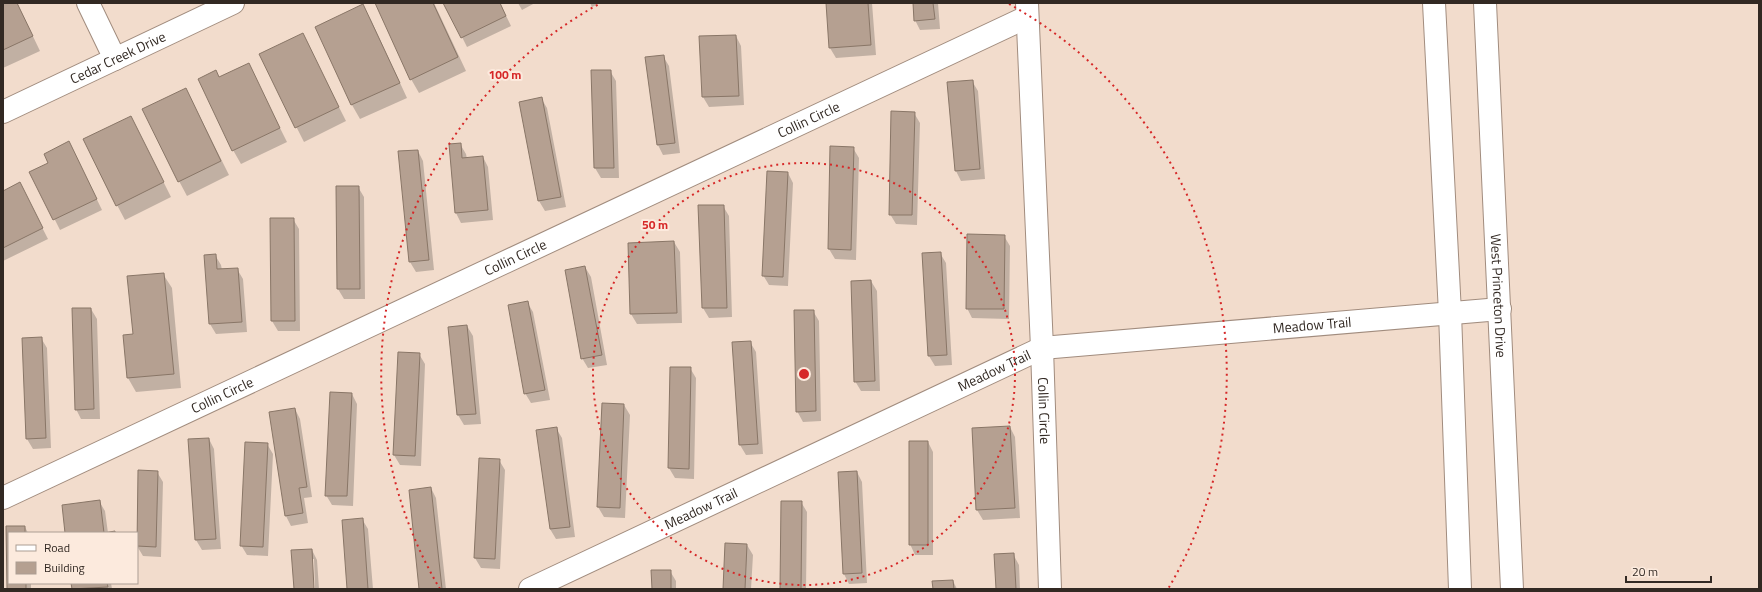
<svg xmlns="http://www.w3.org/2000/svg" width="1762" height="592" font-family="'Titillium Web',sans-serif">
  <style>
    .shadow { fill: #0003 }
    .building { fill: #b5a091; stroke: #897667 }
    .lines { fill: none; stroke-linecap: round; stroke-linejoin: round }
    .minor-casing { stroke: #a18c7e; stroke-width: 24 }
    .highway-casing { stroke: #a18c7e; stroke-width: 24 }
    .minor { stroke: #fff; stroke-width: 22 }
    .highway { stroke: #fff; stroke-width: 22 }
    .ring { fill: none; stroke: #d62828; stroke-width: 2; stroke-dasharray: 2 4 }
    .labels { text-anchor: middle; stroke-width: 4; stroke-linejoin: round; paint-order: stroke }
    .street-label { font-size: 14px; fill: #322923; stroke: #fceadd }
    .centre { fill: #d62828; stroke: #fceadd; stroke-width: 2 }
    .ring-label { font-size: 12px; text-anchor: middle; font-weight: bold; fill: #d62828; stroke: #fceadd; stroke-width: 4; stroke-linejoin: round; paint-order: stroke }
  </style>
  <rect width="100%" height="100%" fill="#f2dccc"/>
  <path class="shadow" d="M3 3H17L40 51 3 68Z
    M376 3H434L466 71 419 93 411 79Z
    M445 3H500L511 26 467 47Z
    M518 3H535L522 10Z
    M590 3H600L592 7Z
    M827 3H872L876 55 836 58 830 48Z
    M914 3H938L940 29 920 30 915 20Z
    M363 6 371 20 407 98 360 119 352 105 316 27Z
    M302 34 346 121 304 142 260 55Z
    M736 36 741 46 744 105 709 107 703 97Z
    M663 56 669 66 680 153 663 155 658 145 646 58Z
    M248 64 287 142 241 164 233 150 219 78Z
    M592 71H610L616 81 619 178H601L595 168Z
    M972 81 978 91 985 179 961 181 956 171Z
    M186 89 229 175 187 196 179 181Z
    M541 98 547 108 566 207 545 211 539 201 520 102Z
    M914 113 920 123 917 225 896 224 890 214Z
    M131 117 171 197 125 220 117 205Z
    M460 144 466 154 467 159 483 157 488 167 493 220 461 223 456 213Z
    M831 147 853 148 859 158 856 260 835 259 829 249Z
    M418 151 423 161 434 270 416 272 410 262Z
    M74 152 102 210 60 230 31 172Z
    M788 173 793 183 788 286 769 285 763 275Z
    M358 187 364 197 365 299H344L338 289Z
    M3 192 25 194 48 239 3 261Z
    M699 206H723L729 216 732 317 709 318 703 308Z
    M293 219 299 229 300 331H278L272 321Z
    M1004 236 1010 246 1009 319 972 318 967 308Z
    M674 242 680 252 682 323 637 324 631 314Z
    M940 253 946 263 952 365 935 366 929 356 923 254Z
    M215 255 221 265 222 270 237 269 243 279 247 332 216 334 210 324Z
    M585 267 591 277 607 365 588 368 582 358Z
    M163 274 172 288 181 388 136 392 128 378 134 335Z
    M871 281 877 291 880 391H861L855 381Z
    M527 302 533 312 550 400 531 403 525 393Z
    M91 309 97 319 100 419H81L76 409Z
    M813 311 819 321 821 421 803 422 797 411Z
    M467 326 473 336 481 424 464 425 458 415Z
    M41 338 47 348 51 448 33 449 27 439Z
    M750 342 756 352 763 454 746 455 740 445 733 343Z
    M419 354 425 364 421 466 400 465 394 455Z
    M690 368 696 378 694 479 675 478 669 468Z
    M352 394 357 404 353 506 332 505 326 495Z
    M624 405 630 415 625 518 604 517 598 507Z
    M295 409 300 419 312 497 304 498 308 523 291 526 286 516Z
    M1010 427 1015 437 1020 518 983 520 977 510Z
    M556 428 562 438 575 537 556 539 550 529 537 430Z
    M209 439 214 449 221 549 202 550 196 540Z
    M928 442 933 452V555H915L910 544Z
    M267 444 273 454 268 556 247 555 241 545Z
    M499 460 505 470 500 569 481 568 475 558Z
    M139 471 157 472 163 482 161 557 143 556 137 546Z
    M857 472 862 482 867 583 849 584 844 574 839 473Z
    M431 488 436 498 446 589H420Z
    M99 501 105 511 108 533H66Z
    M801 502 807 512 806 589H781Z
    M362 519 368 529 373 589H348Z
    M7 527H25L28 533H9V583H31V589H8Z
    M747 545 753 555 751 589H724Z
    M312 550 317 560 319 589H315L314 559H312L313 589H295Z
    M1013 554 1019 565 1020 589H997Z
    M670 571 676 581V589H653Z
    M953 581 957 589H934Z
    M72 583H111L112 589H73Z"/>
  <path class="building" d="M3 3H17L33 36 3 50Z
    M375 3H433L458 57 410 80Z
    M443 3H500L506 16 461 38Z
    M826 3H868L871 45 829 48Z
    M913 3H933L935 19 914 21Z
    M363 4 400 83 351 105 315 27Z
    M303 33 339 107 295 128 259 54Z
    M736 35 739 96 702 97 699 36Z
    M664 55 675 143 657 145 645 57Z
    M249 63 280 128 232 151 198 79 216 70 219 77Z
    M591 70H611L614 168H594Z
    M973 80 980 169 955 171 947 82Z
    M186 88 221 161 178 182 142 109Z
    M542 97 561 197 538 201 519 102Z
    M891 111 915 112 912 215H889Z
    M131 116 164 182 116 206 83 139Z
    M69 141 97 199 53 220 29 172 48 163 44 154Z
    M461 143 462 158 483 156 488 210 455 213 449 144Z
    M830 146 854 147 851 250 828 249Z
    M418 150 429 260 409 262 398 151Z
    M767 171 788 172 783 277 762 276Z
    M20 182 43 228 3 248V191Z
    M336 186H359L360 289H337Z
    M698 205H724L727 308H702Z
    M270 218H294L295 321H271Z
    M967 234 1005 235 1004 309H966Z
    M674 241 677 313 630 314 628 243Z
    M941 252 947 355 928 356 922 253Z
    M216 254 217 269 238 268 242 322 209 324 204 255Z
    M585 266 602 355 581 359 565 270Z
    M164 273 174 374 127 378 123 335 133 334 127 276Z
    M871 280 875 381 854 382 851 281Z
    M528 301 545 390 524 394 508 305Z
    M72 308H91L94 409 75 410Z
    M794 310H814L816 411 796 412Z
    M467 325 476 414 457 415 448 327Z
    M42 337 46 438 26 439 22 338Z
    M751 341 758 444 739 445 732 342Z
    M398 352 420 353 415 456 393 455Z
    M670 367H691L689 469 668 468Z
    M330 392 352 393 347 496H325Z
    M602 403 624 404 620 508 597 507Z
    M295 408 307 487 299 488 303 513 285 516 269 412Z
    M1010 426 1015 508 976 510 972 428Z
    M557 427 570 527 550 529 536 430Z
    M209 438 216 539 195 540 188 439Z
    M909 441H928V545H909Z
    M245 442 268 443 263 547 240 546Z
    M479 458 500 459 495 559 474 558Z
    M138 470 158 471 156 547 137 546Z
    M857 471 862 573 843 574 838 472Z
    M431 487 442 589H419L409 490Z
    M100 500 104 533 115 531V533H65L62 505Z
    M781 501H802L801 589H780Z
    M363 518 368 589H347L342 520Z
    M6 526H25V533H9V583H26V589H7Z
    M725 543 747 544 745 589H723Z
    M312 549 314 589H294L291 550Z
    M1014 553 1016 589H996L994 554Z
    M651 570H671V589H652Z
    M953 580 954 589H933L932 581Z
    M71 583H107L108 587 72 589Z"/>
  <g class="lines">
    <defs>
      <g id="minor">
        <path d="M88 3 115 59"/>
        <path id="s1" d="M1027 3 1042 348 1050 589"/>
        <path id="s2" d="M3 112 233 3"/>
        <path id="s3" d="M3 498 1027 17"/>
        <path id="s4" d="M530 589 1042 348 1500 309"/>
      </g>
      <g id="highway">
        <path d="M1434 3 1450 313 1460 589"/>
        <path id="s5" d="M1485 3 1512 589"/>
      </g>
    </defs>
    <use href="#minor" class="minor-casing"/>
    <use href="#highway" class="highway-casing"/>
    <use href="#minor" class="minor"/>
    <use href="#highway" class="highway"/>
  </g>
  <g class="ring">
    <circle cx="804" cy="374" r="211"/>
    <path d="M440 589A423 423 0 0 1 599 4M1009 4A423 423 0 0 1 1168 589"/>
  </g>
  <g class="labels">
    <g class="street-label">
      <text dy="5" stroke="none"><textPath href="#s2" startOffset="127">Cedar Creek Drive</textPath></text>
      <text dy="5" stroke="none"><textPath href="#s3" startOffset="890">Collin Circle</textPath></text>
      <text dy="5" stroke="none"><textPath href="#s3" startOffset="566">Collin Circle</textPath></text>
      <text dy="5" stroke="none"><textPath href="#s5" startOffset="293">West Princeton Drive</textPath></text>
      <text dy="5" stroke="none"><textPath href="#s4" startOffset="837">Meadow Trail</textPath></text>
      <text dy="5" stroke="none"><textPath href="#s4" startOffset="513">Meadow Trail</textPath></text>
      <text dy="5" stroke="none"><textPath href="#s3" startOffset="242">Collin Circle</textPath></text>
      <text dy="5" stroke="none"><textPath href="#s1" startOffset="408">Collin Circle</textPath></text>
      <text dy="5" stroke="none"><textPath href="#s4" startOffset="189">Meadow Trail</textPath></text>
    </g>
  </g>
  <circle cx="804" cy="374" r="6" class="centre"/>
  <g class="ring-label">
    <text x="505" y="79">100 m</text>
    <text x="655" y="229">50 m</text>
  </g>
  <rect width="1762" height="592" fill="none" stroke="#322923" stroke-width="8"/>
  <rect x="8" y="532" width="130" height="52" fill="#fceadd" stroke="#ab9d93"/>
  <rect x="16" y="545" width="20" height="6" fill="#ffffff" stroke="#ab9d93"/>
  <text x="44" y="552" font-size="12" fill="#322923">Road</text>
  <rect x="16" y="562" width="20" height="12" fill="#b5a091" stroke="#ab9d93"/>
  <text x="44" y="572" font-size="12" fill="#322923">Building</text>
  <path d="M1626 576v6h85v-6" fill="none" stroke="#322923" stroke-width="2"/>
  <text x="1632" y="576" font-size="12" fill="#322923" stroke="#fceadd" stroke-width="3" paint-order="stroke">20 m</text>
</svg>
